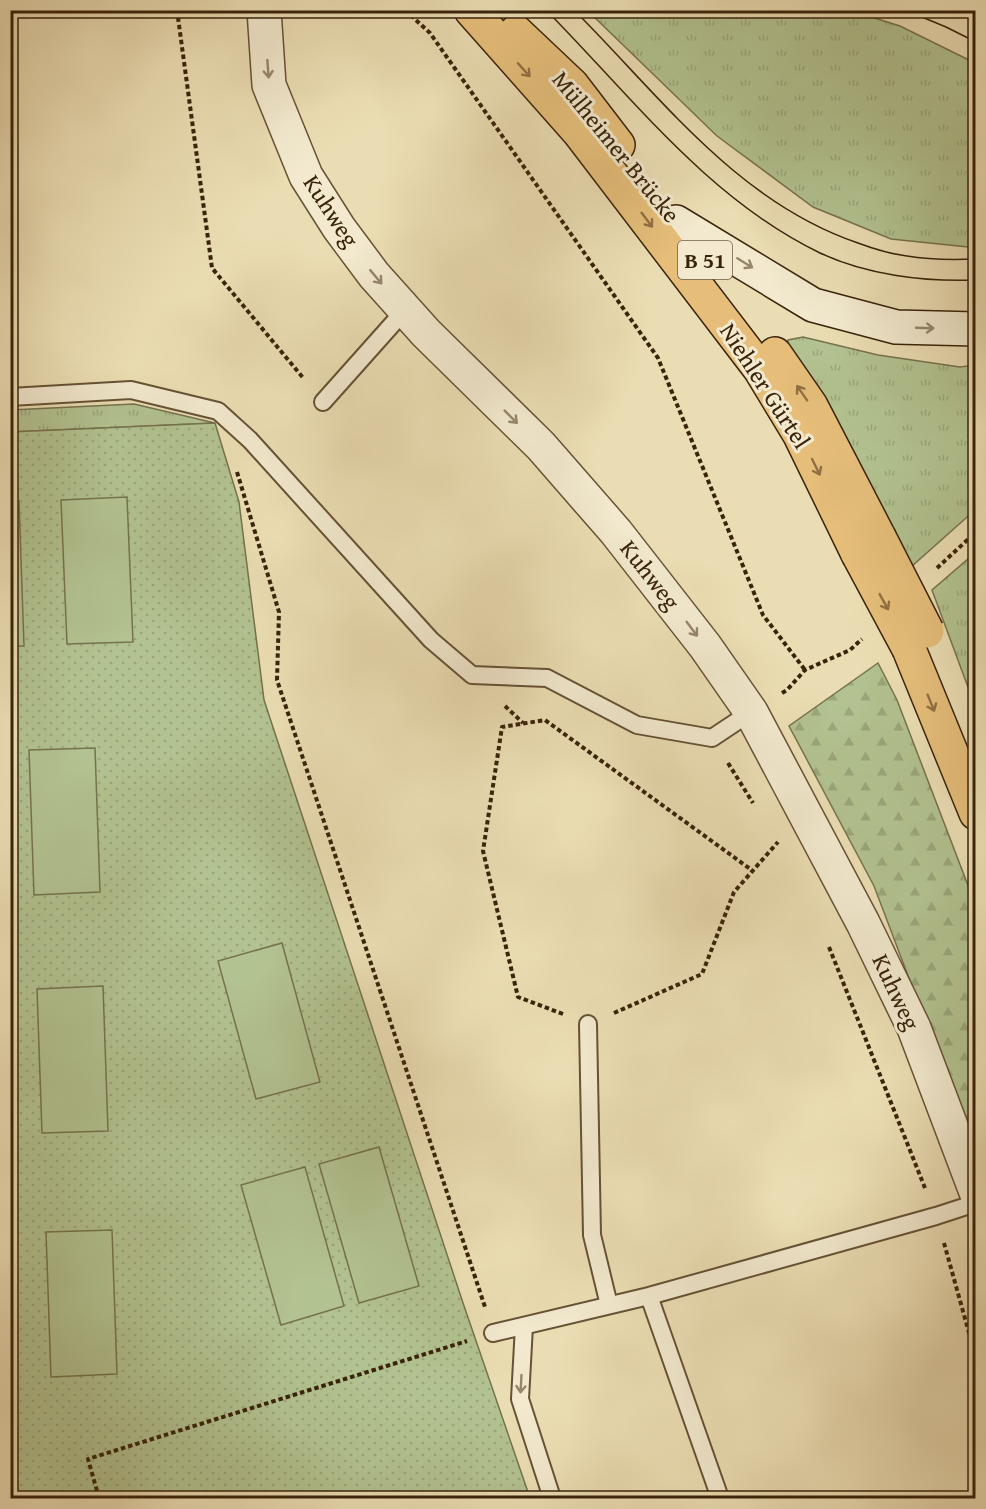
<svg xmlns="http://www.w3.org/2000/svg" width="986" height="1509" font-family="'Gentium Book Plus',serif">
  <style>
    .grass { fill: url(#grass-tufts); stroke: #76724e; stroke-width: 1.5 }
    .forest { fill: url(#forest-firs); stroke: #76724e; stroke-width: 1.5 }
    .park { fill: url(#park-dots); stroke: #76724e; stroke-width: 1.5 }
    .pitch { fill: #b2c290; stroke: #76724e; stroke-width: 1.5 }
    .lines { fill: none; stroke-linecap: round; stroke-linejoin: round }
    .lane-casing { stroke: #665235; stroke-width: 20 }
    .street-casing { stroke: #665235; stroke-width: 36 }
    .secondary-casing { stroke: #39230b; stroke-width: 36 }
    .primary-casing { stroke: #39230b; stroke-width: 36 }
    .path { stroke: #39230b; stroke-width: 4; stroke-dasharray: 4.5 3; stroke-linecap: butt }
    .lane { stroke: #f2e9ce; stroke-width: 16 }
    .street { stroke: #f2e9ce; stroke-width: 33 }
    .secondary { stroke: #f2e9ce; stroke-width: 33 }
    .primary { stroke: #e6be7a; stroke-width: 33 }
    .tram { stroke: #39230b; stroke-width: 1.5 }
    .primary-bridge-casing { stroke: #39230b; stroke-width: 36; stroke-linecap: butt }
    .primary-bridge { stroke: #e6be7a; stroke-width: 33 }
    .oneway { stroke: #96866c }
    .oneway2 { stroke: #907042 }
    .labels { text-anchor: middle; stroke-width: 6; stroke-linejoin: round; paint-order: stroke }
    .shield { fill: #f2e9ce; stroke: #705e46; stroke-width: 1.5 }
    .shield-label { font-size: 22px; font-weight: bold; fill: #39230b }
    .street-label { font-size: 24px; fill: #39230b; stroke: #f2e9ce }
  </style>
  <defs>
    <pattern id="grass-tufts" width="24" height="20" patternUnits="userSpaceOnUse" patternTransform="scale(1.5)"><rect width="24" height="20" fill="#b2c290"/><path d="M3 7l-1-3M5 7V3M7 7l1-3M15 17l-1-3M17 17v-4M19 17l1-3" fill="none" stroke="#9aa67b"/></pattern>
    <pattern id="forest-firs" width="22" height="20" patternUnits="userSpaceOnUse" patternTransform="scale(1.5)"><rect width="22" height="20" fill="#b2c290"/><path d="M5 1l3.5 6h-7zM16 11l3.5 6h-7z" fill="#9aa67b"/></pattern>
    <pattern id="park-dots" width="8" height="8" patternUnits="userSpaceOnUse" patternTransform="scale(1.5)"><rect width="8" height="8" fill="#b2c290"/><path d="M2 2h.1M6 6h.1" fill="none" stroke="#9aa67b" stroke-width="1.8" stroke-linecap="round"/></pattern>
  </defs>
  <rect width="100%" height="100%" fill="#ebddb3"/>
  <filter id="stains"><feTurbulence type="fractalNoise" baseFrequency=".00333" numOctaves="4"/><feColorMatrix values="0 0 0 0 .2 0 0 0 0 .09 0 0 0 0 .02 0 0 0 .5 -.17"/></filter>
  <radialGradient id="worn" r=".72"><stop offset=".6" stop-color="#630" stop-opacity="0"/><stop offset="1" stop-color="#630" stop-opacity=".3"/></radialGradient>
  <path class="grass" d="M588 11H852L900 26 975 63V245L968 247 891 239 813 207 717 136Z
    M803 337 878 355 960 367 975 365V510L912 566 787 349 788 340Z
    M134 404 215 423 11 432V410Z
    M975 553V706L932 590Z"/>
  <path class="forest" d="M878 663 897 700 969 888 975 908V1152L874 886 789 726Z"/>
  <path class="park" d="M215 423 239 502 264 700 463 1303 530 1498H11L10 432Z"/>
  <path class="pitch" d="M127 497 133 642 67 644 61 500Z
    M11 501H19L24 646H11Z
    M95 748 100 892 34 895 29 750Z
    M282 943 320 1082 256 1099 218 961Z
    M103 986 108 1131 42 1133 37 989Z
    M379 1147 419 1286 359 1303 319 1164Z
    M305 1167 344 1306 281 1325 241 1185Z
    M112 1230 117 1374 51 1377 46 1232Z"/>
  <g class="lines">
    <defs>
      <path id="lane" d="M10 397 131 390 218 411 250 440 431 640 472 675 547 678 637 725 712 738 751 712
        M323 402 405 310
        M588 1024 592 1235 609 1305
        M649 1296 720 1498
        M524 1326 520 1399 552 1498
        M493 1333 649 1296 936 1216 976 1203"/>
      <path id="street" d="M264 10 269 85 306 176 339 228 374 275 426 333 541 446 616 532 705 646 751 712 863 923 914 1028 976 1192"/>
      <path id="secondary" d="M676 222 813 305 896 327 976 329"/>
      <path id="primary" d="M471 10 579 132 760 369 800 435 858 554
        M516 32 572 85 618 145
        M775 354 811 406 879 537
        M909 649 976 813"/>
    </defs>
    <use href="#lane" class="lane-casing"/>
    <use href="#street" class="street-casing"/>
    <use href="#secondary" class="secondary-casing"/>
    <use href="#primary" class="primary-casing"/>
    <path class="path" d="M177 10 212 268 304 379
      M405 10 430 33 658 358 763 615 805 670
      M237 472 279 612 277 680 485 1307
      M937 568 976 532
      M782 693 787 690 805 670 850 650 862 639
      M505 706 523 723
      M728 763 753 803
      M829 947 925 1188
      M614 1013 702 974 734 892 778 842
      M563 1014 518 997 483 851 502 727 545 720 753 871
      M944 1243 976 1358
      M99 1498 88 1459 467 1341"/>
    <use href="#lane" class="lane"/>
    <use href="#street" class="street"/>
    <use href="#secondary" class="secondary"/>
    <use href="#primary" class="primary"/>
    <path class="tram" d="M546 10C632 97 708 199 820 253 867 275 924 282 976 280
      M574 10C661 97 737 202 858 243 874 249 890 254 907 256 930 260 952 260 976 259
      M905 10 946 27 976 42
      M961 10 976 18"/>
    <defs>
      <path id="primary-bridge" d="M879 537 927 631
        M858 554 909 649"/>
    </defs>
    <use href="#primary-bridge" class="primary-bridge-casing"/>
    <use href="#primary-bridge" class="primary-bridge"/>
  </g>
  <defs><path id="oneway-shaft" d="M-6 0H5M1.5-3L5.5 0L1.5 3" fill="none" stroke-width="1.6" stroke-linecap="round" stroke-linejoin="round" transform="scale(1.5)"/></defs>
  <g class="oneway">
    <use href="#oneway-shaft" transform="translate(268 69) rotate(86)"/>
    <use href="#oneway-shaft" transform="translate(745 263) rotate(32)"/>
    <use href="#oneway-shaft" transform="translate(376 277) rotate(50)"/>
    <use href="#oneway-shaft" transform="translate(925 328) rotate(2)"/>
    <use href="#oneway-shaft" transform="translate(511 417) rotate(45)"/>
    <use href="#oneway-shaft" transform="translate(692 629) rotate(53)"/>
    <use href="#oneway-shaft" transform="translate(521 1384) rotate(93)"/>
  </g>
  <g class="oneway2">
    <use href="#oneway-shaft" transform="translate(524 70) rotate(48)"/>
    <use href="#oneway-shaft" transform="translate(647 220) rotate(53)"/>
    <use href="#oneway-shaft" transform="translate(802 393) rotate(-125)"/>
    <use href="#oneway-shaft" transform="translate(816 467) rotate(64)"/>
    <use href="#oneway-shaft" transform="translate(884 602) rotate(61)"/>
    <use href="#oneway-shaft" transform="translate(931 703) rotate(68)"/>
  </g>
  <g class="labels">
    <rect class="shield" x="678" y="241" width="54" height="38" rx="4.5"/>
    <g class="shield-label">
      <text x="705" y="268">B 51</text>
    </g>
    <g class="street-label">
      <text transform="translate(616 147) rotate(51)" y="8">Mülheimer Brücke</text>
      <text transform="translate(331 211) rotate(57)" y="8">Kuhweg</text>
      <text transform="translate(765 386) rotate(57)" y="8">Niehler Gürtel</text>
      <text transform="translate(650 575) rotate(52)" y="8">Kuhweg</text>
      <text transform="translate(896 992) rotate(65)" y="8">Kuhweg</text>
    </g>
  </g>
  <rect width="986" height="1509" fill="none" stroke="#ebddb3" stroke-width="36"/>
  <rect x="12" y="12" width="962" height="1485" fill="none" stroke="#39230b" stroke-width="3"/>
  <rect x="18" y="18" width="950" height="1473" fill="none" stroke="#39230b" stroke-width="1.5"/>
  <rect width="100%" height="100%" filter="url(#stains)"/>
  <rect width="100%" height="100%" fill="url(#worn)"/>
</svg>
